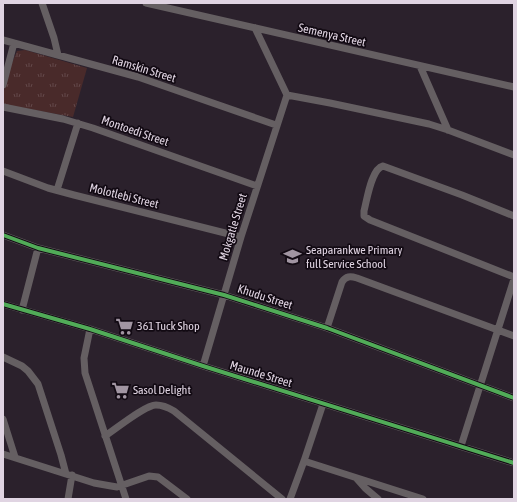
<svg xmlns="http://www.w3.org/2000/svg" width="517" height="502" font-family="'Asap Condensed',sans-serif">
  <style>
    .park { fill: url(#park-tufts) }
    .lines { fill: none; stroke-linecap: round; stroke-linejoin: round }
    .minor { stroke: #655f62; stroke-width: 7 }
    .cycleway-casing { stroke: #120a13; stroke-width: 6 }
    .cycleway { stroke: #51ab58; stroke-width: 4 }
    .labels { text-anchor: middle; stroke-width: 3.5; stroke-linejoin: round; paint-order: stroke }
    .street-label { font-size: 12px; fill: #e0d4e2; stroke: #120a13 }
    .poi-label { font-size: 12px; fill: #e0d4e2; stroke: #120a13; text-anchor: start }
  </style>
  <defs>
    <pattern id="park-tufts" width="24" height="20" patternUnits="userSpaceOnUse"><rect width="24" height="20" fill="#492a2a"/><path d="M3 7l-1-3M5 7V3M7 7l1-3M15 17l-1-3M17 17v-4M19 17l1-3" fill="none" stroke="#634849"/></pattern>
  </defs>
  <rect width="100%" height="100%" fill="#2b212c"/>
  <path class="park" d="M25 50 87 68 73 117 7 105 3 103C3 86 10 67 17 51Z"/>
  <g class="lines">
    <path class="minor" d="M42 3 54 38 58 55
      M146 3 514 87
      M255 28 287 95
      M3 40 138 77 276 125
      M420 66 448 130
      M3 85 14 43
      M287 95 330 103 429 124 448 130 514 155
      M3 107 63 119 93 128 257 186
      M3 171 48 188 74 195 241 237
      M57 190 78 123
      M514 216 462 195 383 166C371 169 367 200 364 211V216L370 220 514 277
      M3 235 38 248 224 295 327 328 514 398
      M3 304 90 329 203 366 514 463
      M22 310 38 248
      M327 328 342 282C346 276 350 276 357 278L514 336
      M90 329 84 358 85 373 126 499
      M3 357 22 366 28 371 38 384 61 455 66 474
      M203 366 241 237 287 95
      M3 419 15 457
      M105 436C116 429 145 405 156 405 163 405 169 408 174 411L282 499
      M461 446 514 279
      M3 454 94 483 111 486 117 487 149 476 158 477 187 499
      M304 461 423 499
      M357 479 365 488 378 499
      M68 499 72 475
      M290 499 304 461 323 404"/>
    <defs>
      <path id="cycleway" d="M3 235 38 248 224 295 327 328 514 398
        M3 304 90 329 203 366 514 463"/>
    </defs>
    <use href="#cycleway" class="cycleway-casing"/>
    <use href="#cycleway" class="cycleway"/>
  </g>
  <defs>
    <symbol id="school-bare" viewBox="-9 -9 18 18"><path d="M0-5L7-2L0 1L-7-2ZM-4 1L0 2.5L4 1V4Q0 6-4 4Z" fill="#a195a2" stroke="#120a13" stroke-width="2.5" paint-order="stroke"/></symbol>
    <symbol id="supermarket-bare" viewBox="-9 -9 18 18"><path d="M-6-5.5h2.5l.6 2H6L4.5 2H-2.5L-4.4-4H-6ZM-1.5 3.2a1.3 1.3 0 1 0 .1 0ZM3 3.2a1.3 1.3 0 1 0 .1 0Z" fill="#a195a2" stroke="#120a13" stroke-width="2.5" paint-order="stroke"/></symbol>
  </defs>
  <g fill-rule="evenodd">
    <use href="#school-bare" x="280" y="244" width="25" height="25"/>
    <use href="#supermarket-bare" x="112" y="314" width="25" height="25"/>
    <use href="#supermarket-bare" x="108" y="378" width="25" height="25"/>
  </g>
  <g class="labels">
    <g class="street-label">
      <text transform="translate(332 35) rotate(13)" y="4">Semenya Street</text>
      <text transform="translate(144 69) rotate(17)" y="4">Ramskin Street</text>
      <text transform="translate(135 131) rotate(19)" y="4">Montoedi Street</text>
      <text transform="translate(124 196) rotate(14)" y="4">Molotlebi Street</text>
      <text transform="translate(233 227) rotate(-73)" y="4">Mokgatle Street</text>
      <text transform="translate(265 297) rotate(18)" y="4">Khudu Street</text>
      <text transform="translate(261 374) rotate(17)" y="4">Maunde Street</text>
    </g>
    <g class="poi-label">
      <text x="306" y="254">Seaparankwe Primary<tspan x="306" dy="14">full Service School</tspan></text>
      <text x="137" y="330">361 Tuck Shop</text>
      <text x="133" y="394">Sasol Delight</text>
    </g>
  </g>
  <rect width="517" height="502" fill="none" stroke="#e0d4e2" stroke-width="8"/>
</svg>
